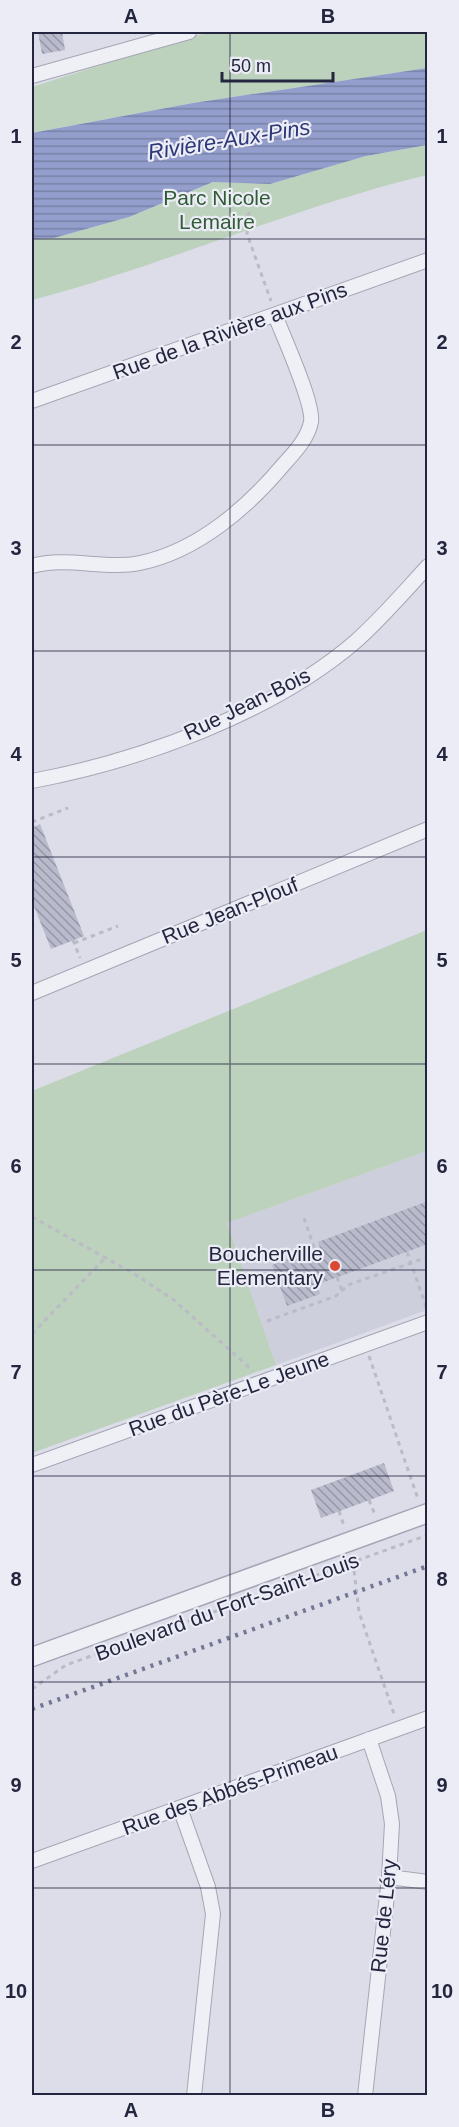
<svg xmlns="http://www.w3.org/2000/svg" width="459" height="2127" font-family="Arial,sans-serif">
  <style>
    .built { fill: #cecfdd }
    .park { fill: #bcd2bd }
    .water { fill: url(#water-rules) }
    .building { fill: url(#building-back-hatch) }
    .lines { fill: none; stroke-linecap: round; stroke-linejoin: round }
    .minor-casing { stroke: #a5a6b5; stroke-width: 16 }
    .tertiary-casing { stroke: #a5a6b5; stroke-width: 21 }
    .path { stroke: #babbc6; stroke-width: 3; stroke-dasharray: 4.5 4.5; stroke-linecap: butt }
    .minor { stroke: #efeff6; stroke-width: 14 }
    .tertiary { stroke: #efeff6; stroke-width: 18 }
    .rail { stroke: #747793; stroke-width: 4.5; stroke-dasharray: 3 6; stroke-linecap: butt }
    .grid { fill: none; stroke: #24263f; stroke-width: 1.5; stroke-opacity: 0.55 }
    .poi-dot { fill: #da4a33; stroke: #ebecf5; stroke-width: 2 }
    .labels { text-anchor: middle; stroke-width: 4.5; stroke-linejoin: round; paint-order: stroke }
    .park-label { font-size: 21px; fill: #305c35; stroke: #ebecf5 }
    .street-label { font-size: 21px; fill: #24263f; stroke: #ebecf5 }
    .poi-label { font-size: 21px; fill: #24263f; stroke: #ebecf5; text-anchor: end }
    .water-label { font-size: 22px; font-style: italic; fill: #2b3777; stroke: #ebecf5 }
    .neatline { fill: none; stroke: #24263f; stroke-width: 2 }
    .grid-label { font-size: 20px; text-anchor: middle; font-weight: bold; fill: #24263f }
  </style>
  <defs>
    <pattern id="water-rules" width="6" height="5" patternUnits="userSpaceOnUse" patternTransform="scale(1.5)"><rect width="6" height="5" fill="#939ecc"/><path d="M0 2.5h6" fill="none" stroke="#7881a7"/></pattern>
    <pattern id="building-back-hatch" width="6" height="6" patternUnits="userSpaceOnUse" patternTransform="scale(1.5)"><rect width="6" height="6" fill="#b9bacb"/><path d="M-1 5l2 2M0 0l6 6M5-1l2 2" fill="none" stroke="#9697a6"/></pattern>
  </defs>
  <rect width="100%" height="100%" fill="#dcdde8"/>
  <path class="built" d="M427 1151V1310L276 1365 227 1223Z"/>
  <path class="park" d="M216 32H427V68L193 103 32 133V87L192 36Z
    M427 145V175C293 207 166 265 32 300V239L54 238 129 217 213 182 270 184 366 156Z
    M427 930V1151L227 1223 276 1365 32 1453V1091Z"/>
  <path class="water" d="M427 68V145L366 156 270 184 213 182 129 217 54 238 32 239V133L193 103Z"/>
  <path class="building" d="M38 32H62L65 50 42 54Z
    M40 824 84 936 51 949 32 901V828Z
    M428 1201V1244L316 1285 320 1294 287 1306 272 1265 320 1248 318 1242Z
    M384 1463 394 1491 321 1518 311 1490Z"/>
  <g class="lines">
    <defs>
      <path id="minor" d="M32 76 189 32
        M32 401 428 260
        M32 566C67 556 105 570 140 563 198 551 248 507 284 464 295 452 308 438 311 422 314 403 283 336 275 315
        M32 781C139 761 271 714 355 642 381 619 404 592 428 566
        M32 993 428 829
        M32 1465 428 1322
        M180 1808 208 1887 213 1914 194 2096
        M32 1861 428 1718
        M389 1877 428 1882
        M365 2096 389 1877 392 1824 388 1796 369 1739"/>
      <path id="tertiary" d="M32 1657 428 1513"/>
    </defs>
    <use href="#minor" class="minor-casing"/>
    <use href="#tertiary" class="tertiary-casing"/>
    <path class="path" d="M249 212 247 234 271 301
      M32 822 68 808
      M73 940 80 958
      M74 943 118 926
      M32 1217 133 1273 174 1300 253 1371
      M304 1218 317 1256
      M407 1252 427 1309
      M337 1277 342 1291
      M267 1321 336 1296 348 1285 428 1257
      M32 1334 105 1258
      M369 1356 418 1499
      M369 1500 375 1515
      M339 1511 344 1526
      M353 1562 359 1612 395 1717
      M32 1689 66 1665 428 1535"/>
    <use href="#minor" class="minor"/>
    <use href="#tertiary" class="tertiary"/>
    <path class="rail" d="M32 1709 428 1566"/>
  </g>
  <path class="grid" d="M230 32V2096M32 239H428M32 445H428M32 651H428M32 857H428M32 1064H428M32 1270H428M32 1476H428M32 1682H428M32 1888H428"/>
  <circle class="poi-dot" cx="335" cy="1266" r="6"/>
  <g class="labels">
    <g class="park-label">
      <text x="217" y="205">Parc Nicole<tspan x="217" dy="24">Lemaire</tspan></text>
    </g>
    <g class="street-label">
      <text transform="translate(230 331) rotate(-20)" y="7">Rue de la Rivière aux Pins</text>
      <text transform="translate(247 704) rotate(-26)" y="7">Rue Jean-Bois</text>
      <text transform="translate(230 911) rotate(-22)" y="7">Rue Jean-Plouf</text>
      <text transform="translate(229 1394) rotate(-20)" y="7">Rue du Père-Le Jeune</text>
      <text transform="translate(227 1607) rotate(-20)" y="7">Boulevard du Fort-Saint-Louis</text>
      <text transform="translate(230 1790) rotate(-20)" y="7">Rue des Abbés-Primeau</text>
      <text transform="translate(384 1916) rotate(-84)" y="7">Rue de Léry</text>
    </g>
    <g class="poi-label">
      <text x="323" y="1261">Boucherville<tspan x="323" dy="24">Elementary</tspan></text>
    </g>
    <g class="water-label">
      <text transform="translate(229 139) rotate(-9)" y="8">Rivière-Aux-Pins</text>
    </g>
  </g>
  <rect width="459" height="2127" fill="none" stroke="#ebecf5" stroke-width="66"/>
  <path d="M222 72v9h111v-9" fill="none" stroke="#24263f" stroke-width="3"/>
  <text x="231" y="72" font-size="18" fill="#24263f" stroke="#ebecf5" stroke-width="4.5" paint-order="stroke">50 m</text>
  <rect x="33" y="33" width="393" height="2061" class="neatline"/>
  <g class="grid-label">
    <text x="131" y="23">A</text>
    <text x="328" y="23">B</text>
    <text x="16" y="143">1</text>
    <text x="442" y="143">1</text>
    <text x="16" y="349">2</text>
    <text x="442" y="349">2</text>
    <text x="16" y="555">3</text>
    <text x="442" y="555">3</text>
    <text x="16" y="761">4</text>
    <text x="442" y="761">4</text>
    <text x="16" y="967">5</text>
    <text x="442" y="967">5</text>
    <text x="16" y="1173">6</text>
    <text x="442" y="1173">6</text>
    <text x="16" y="1379">7</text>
    <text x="442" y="1379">7</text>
    <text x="16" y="1586">8</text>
    <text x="442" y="1586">8</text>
    <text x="16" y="1792">9</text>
    <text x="442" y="1792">9</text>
    <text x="16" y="1998">10</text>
    <text x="442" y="1998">10</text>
    <text x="131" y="2117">A</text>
    <text x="328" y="2117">B</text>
  </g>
</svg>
